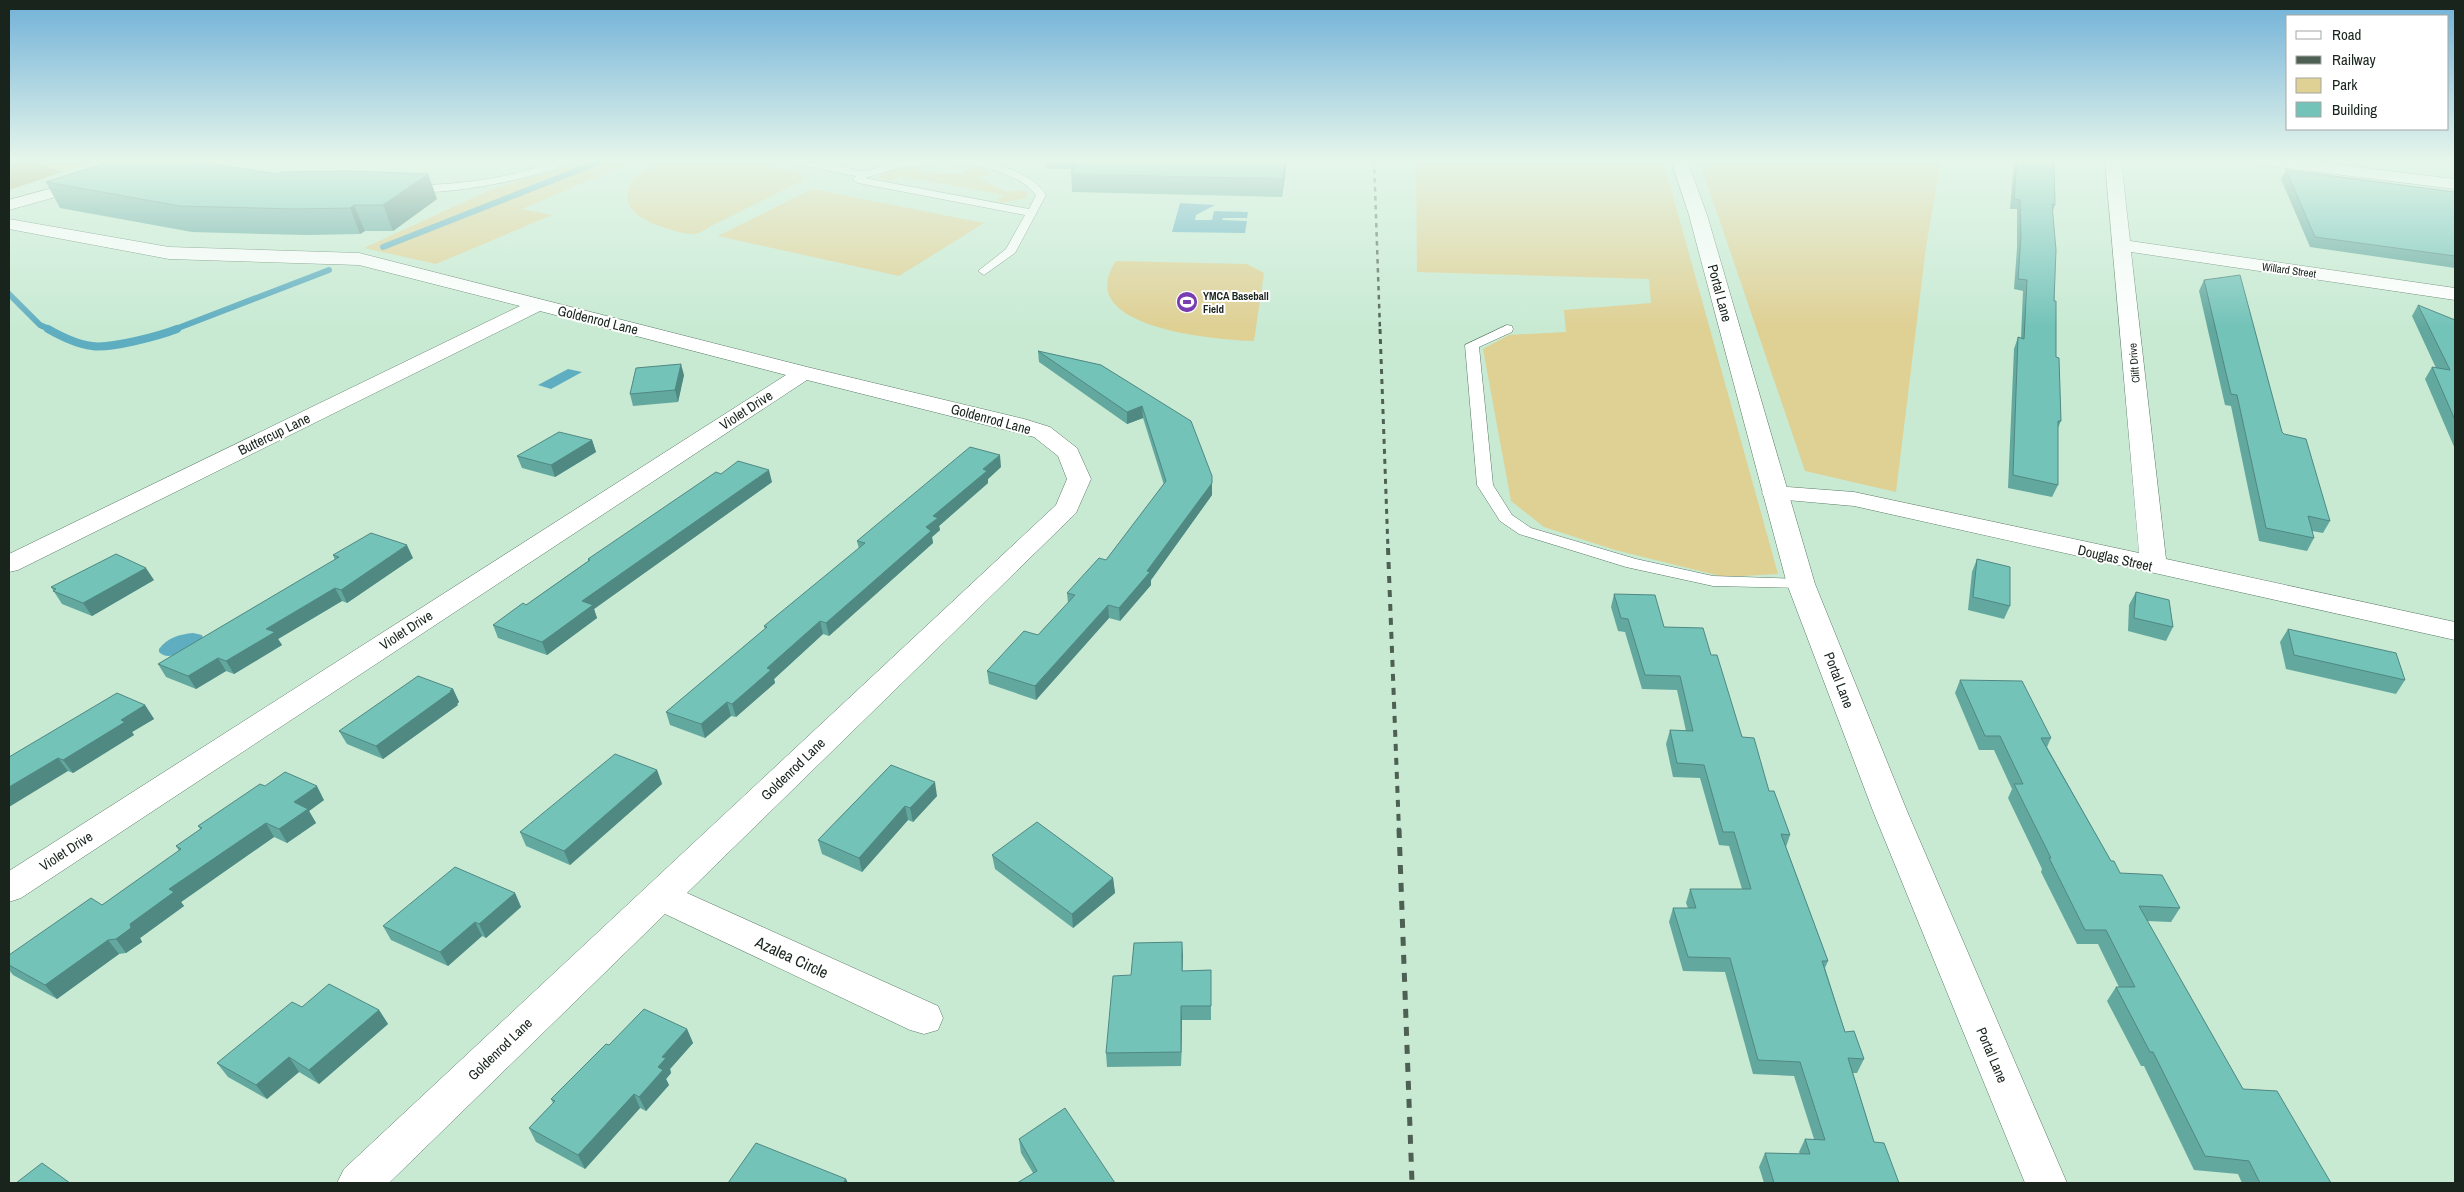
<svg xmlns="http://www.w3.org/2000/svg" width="2464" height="1192" font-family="'Archivo Narrow',sans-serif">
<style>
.green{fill:#dfd094}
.forest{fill:#b3a468}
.water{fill:#5fadc0}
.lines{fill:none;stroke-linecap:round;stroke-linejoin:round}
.stream-far1{stroke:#5fadc0;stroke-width:6}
.stream{stroke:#5fadc0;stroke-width:8}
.service-casing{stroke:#5a7965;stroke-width:1}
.minor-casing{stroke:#5a7965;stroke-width:1}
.tertiary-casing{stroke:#5a7965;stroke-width:1}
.service{fill:#fff;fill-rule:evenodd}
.minor{fill:#fff;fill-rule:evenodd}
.tertiary{fill:#fff;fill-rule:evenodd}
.rail-far3{stroke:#4e6054;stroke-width:2.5;stroke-dasharray:4.5 4.5;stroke-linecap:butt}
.rail-far2{stroke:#4e6054;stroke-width:3;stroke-dasharray:5 5;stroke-linecap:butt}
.rail-far1{stroke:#4e6054;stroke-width:4;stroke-dasharray:7 7;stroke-linecap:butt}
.rail{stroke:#4e6054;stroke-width:5;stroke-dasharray:9 9;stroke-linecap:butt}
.wall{fill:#63a89f}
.shaded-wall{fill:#508882}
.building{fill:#73c3b9;stroke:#508882}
.labels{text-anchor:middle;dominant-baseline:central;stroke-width:4;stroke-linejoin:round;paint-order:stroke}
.far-street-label{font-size:11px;fill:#18241c;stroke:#fff}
.far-poi-label{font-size:11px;font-weight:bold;fill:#18241c;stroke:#fff;text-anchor:start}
.street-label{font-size:14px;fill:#18241c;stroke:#fff}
.near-street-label{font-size:16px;fill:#18241c;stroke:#fff}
</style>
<rect width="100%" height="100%" fill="#c8ead3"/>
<!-- green -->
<g class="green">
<path d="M29,160H105L62,172Z"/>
<path d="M579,160H637L522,209L552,215L436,264L364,248L490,190L568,166Z"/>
<path d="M661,160H737L801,172L803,180C774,194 746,209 717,223C710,226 700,234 693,234C683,234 671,230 663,227C613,212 619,180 661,160Z"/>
<path d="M1416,160H1663L1778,574L1724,577L1615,550L1544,527L1511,501L1483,349L1509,335L1566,332L1564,310L1651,303L1649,279L1417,272Z"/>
<path d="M1699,160H1941L1926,247L1896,492L1805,471Z"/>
<path d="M919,166L923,168L920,172L961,174L970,167L994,172L979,178L1006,192L1021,190L1028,194L1025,198L1001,203L997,200L1004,195L901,176L891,181L878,178L884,172Z"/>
<path d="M812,189L984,223L899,276L718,236Z"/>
<path d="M1116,261L1247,264L1264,273L1254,341C1216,340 1070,328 1116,261Z"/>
</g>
<!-- forest -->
<path class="forest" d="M9,160H29L62,172L9,190Z"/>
<!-- water -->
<g class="water">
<path d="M1180,203L1215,205L1196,215L1195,220H1212L1214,211L1248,212L1247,218H1223L1222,220L1247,221L1245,233L1172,232Z"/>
<path d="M568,369L582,372L551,389L538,385Z"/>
<path d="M193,633L202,635L203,638C192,645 171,664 159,652V649C167,638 180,634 193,633Z"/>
</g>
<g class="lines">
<!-- stream-far1 -->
<g class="stream-far1">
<path d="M383,247L604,160"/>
<path d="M9,294L40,325L51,330"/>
<path d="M173,330L329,270"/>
</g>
<!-- stream -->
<path class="stream" d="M48,329C62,337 76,344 92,346C110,349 159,336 177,329"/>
<!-- service casing -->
<g class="service-casing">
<g id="service">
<path d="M558,160H571C555,176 421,202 406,188L411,185C462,185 510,178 558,160Z"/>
<path d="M784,160C804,159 824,164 844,167C850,168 857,171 863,171C876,170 890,163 904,160C943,154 1023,158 1046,195L1015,253L984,275L978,271L1006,249L1025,215L858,183L853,180L856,176L789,163ZM943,163C971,164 1017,170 1036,195L1029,209L865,178L902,167Z"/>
<path d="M1507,325L1512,326L1513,329L1512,332L1479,347L1493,485L1512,515L1531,528L1636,559L1713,576L1801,579L1807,580L1810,584L1807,588L1713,586L1626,567L1519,534L1500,521L1477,485L1465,345Z"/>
</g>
</g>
<!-- minor casing -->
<g class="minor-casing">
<g id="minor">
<path d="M2105,160H2121L2130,241L2455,288V300L2131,252L2166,559L2455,622V640L1854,506L1765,498L1762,493L1765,488L1774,486L1854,492L2139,553Z"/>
<path d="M2253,160H2298L2455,179V189L2261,165Z"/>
<path d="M89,178L95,180L97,183L95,186L9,210V200Z"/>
<path d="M9,219L169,247L359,253L807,367L1024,419L1050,427L1077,448L1091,479L1076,513L687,893L938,1006L943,1018L938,1030L924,1034L910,1030L665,914L389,1183H337L344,1169L1056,505L1067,479L1058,456L1034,437L807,380L21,898L9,902V871L786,375L540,311L18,570L9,572V554L520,306L359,265L169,259L9,229Z"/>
</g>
</g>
<!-- tertiary casing -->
<g class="tertiary-casing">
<path id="tertiary" d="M1671,160H1687L1707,215L1815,584L1907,811L2067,1183H2025L1873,811L1787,584L1689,215Z"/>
</g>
<!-- service -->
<use href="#service" class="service"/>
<!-- minor -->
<use href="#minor" class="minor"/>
<!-- tertiary -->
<use href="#tertiary" class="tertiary"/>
<!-- rail-far3 -->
<path class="rail-far3" d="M1374,160L1380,330"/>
<!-- rail-far2 -->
<path class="rail-far2" d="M1380,329L1388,549"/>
<!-- rail-far1 -->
<path class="rail-far1" d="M1388,548L1399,831"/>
<!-- rail -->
<path class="rail" d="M1399,829L1412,1183"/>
</g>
<!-- wall -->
<g class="wall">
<path d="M1046,160H1287L1282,197L1072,192L1071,169H1047Z"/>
<path d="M2014,160H2054L2055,205L2052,213L2056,357L2061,421L2058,428V485L2052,497L2008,488L2014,349L2018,337L2021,338L2023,291L2014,289L2017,248V209H2010Z"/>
<path d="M2286,170L2455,192V268L2310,247L2281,179Z"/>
<path d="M277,174H428L437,199L393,231H365L360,234L306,235L192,232L60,208L46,182Z"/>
<path d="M2204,280L2282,432L2330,521L2323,533L2312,531L2314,538L2307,551L2259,541L2231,406L2225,405L2199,291Z"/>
<path d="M2418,305L2455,320V449L2425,379L2432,367L2436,368L2412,316Z"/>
<path d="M1038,351L1101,365L1212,476V495L1151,580V585L1120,621L1109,618L1036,700L989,684L987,671L1038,635L1068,603L1067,593L1106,560L1164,485L1143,418L1127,424L1039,362Z"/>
<path d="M684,375L678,402L633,406L630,394Z"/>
<path d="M592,440L596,452L555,477L522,468L517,456Z"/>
<path d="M1001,467L988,479V483L939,526L940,530L932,537L933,543L829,636L823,634L774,679L775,683L736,717L731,716L705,738L670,725L666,712L765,629L764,626L859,549L857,541Z"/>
<path d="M721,474L772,482L594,609L597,618L547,655L498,638L493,625L526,605L588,561V559Z"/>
<path d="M333,555L413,558L347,603L342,601L278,639L282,645L234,674L226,671L196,689L166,677L158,664L335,560Z"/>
<path d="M1977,559L2010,606L2004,619L1968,610L1972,572Z"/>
<path d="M154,580L92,616L62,604L51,587Z"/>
<path d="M2136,592L2173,627L2166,641L2128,631L2129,605Z"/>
<path d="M1614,594L1664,627L1711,655L1742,737L1790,835L1786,847L1828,961L1825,968L1845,1032L1864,1059L1857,1073H1853L1874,1142L1899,1183H1764L1759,1167L1765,1153L1800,1154L1799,1152L1805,1139H1814L1794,1076L1753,1074L1725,972L1683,971L1669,922L1673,908H1688L1686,903L1690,889H1742L1729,846L1719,845L1700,778L1673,777L1666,744L1670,730L1686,731L1677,690L1642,689L1625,632L1618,631L1611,607Z"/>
<path d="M2288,629L2405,680L2396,694L2286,669L2280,642Z"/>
<path d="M1960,680L2051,738L2047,747L2111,861L2120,873L2180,908L2171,922L2147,921L2243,1089L2331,1183H2242L2238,1174L2194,1170L2144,1066H2141L2107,1001L2116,987H2119L2098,944H2077L2041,872L2042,869L2008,798L2012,789L1994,750H1979L1955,693Z"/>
<path d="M453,689L459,702L457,704L458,705L383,759L347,744L339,731Z"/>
<path d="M145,705L154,719L132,732L134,735L73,773L68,771L9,757Z"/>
<path d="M891,765L937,796L913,822L908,820L862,872L822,854L818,840Z"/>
<path d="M657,770L662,784L570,865L526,846L520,832Z"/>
<path d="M265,786L324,800L309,811L316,823L287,843L274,837L181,902L184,906L140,938L142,942L126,953L119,954L57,999L13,975L9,970V955L102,905L179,851L176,846L201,830L198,826Z"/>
<path d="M992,855L1113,878L1115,893L1073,928L995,869Z"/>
<path d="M515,893L521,907L486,938L482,936L448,966L391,940L383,926Z"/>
<path d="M1182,942V971L1211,970V1020H1182L1181,1066L1107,1067L1106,1053L1131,975Z"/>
<path d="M302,1007L379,1010L388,1024L319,1084L299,1072L267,1099L228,1077L217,1063Z"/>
<path d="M687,1029L693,1043L670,1069L671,1073L666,1079L669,1085L646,1111L640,1108L585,1169L536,1142L529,1128L553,1103L551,1099L609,1045Z"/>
<path d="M1019,1139L1115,1183L1033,1173L1021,1153Z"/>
</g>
<!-- shaded-wall -->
<g class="shaded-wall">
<path d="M1285,160H1287L1282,197L1283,179Z"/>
<path d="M428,174L437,199L393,231L383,205Z"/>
<path d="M354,205L365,231L360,234L350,208Z"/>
<path d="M681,364L684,375L678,402L675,390Z"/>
<path d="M1142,406L1143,418L1127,424V412Z"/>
<path d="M592,440L596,452L555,477L551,465Z"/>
<path d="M1000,455L1001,467L988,479V483L939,526L940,530L932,537L933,543L829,636L826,623L926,527L933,516L983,469Z"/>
<path d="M769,470L772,482L594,609L597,618L547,655L542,642L582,601Z"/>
<path d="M1212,483V495L1151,580V585L1120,621L1119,608Z"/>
<path d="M407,545L413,558L347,603L341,590Z"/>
<path d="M146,568L154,580L92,616L83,603Z"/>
<path d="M335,588L342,601L278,639L282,645L234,674L226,661L266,629Z"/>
<path d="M1108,605L1109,618L1036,700L1035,686Z"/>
<path d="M820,621L823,634L774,679L775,683L736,717L732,704L767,668Z"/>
<path d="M218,658L226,671L196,689L188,676Z"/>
<path d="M453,689L459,702L457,704L458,705L383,759L376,746Z"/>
<path d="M727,702L731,716L705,738L701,724Z"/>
<path d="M145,705L154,719L132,732L134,735L73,773L63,760L121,720Z"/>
<path d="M58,758L68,771L9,807V787Z"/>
<path d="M657,770L662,784L570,865L564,851Z"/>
<path d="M935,782L937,796L913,822L910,808Z"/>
<path d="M317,786L324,800L309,811L316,823L287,843L279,829L294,802Z"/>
<path d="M905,806L908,820L862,872L859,858Z"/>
<path d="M266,823L274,837L181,902L184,906L140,938L142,942L126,953L116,939L130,924L169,889Z"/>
<path d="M1113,878L1115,893L1073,928L1072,914Z"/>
<path d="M515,893L521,907L486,938L479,924Z"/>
<path d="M475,922L482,936L448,966L440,952Z"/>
<path d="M108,940L119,954L57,999L45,985Z"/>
<path d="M1182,942L1183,956L1182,985Z"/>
<path d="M1181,1006L1182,1020L1181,1066Z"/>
<path d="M379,1010L388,1024L319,1084L309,1070Z"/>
<path d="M687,1029L693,1043L670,1069L671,1073L666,1079L669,1085L646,1111L639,1097L658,1067L662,1057Z"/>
<path d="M289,1057L299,1072L267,1099L256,1085Z"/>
<path d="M634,1094L640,1108L585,1169L578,1155Z"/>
<path d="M846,1179L848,1183H843Z"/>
</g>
<!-- building -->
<g class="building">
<path d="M115,160H188L277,174L281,172L348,171L428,174L383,205H354L350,208L294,209L180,206L46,182Z"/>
<path d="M1078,160H1285L1283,179L1071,174Z"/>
<path d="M2017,160H2054L2055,205L2052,204L2056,250L2054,301H2056V357L2059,358L2061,421H2058V485L2013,475L2018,337L2024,339L2027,280L2018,279L2021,237L2020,200L2014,199Z"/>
<path d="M2286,170L2455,192V256L2315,237Z"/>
<path d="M2240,275L2282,432L2284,434L2306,439L2330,521L2308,516L2314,538L2266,528L2237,395L2231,394L2204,280Z"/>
<path d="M2418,305L2455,320V420L2432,367L2450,370Z"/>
<path d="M1038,351L1101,365L1191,421L1212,476V483L1147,571L1150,572L1119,608L1108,605L1035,686L987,671L1024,631L1038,635L1075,595L1067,593L1099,558L1106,560L1166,481L1142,406L1127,412Z"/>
<path d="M681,364L675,390L630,394L636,368Z"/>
<path d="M559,432L592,440L551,465L517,456Z"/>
<path d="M970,447L1000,455L983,469L987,471L933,516L938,518L926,527L931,531L826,623L820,621L767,668L771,670L732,704L727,702L701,724L666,712L767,627L764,626L865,543L857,541Z"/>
<path d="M738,461L769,470L582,601L593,605L542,642L493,625L523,603L526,605L590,560L588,559L716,472L721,474Z"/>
<path d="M371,533L407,545L341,590L335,588L266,629L275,632L226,661L218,658L188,676L158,664L339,557L333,555Z"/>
<path d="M116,554L146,568L83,603L53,591L56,589L51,587Z"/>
<path d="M1977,559L2010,567V606L1973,597Z"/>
<path d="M2136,592L2169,600L2173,627L2134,618Z"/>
<path d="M1614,594L1655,595L1664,627L1703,628L1711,655H1717L1742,737L1754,738L1769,791H1774L1790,835L1781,834L1828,961H1822L1845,1032L1854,1031L1864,1059L1848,1058L1874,1142L1884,1143L1899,1183H1774L1765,1153L1810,1154L1805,1139L1825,1140L1800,1062L1758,1060L1730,958L1688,957L1673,908H1696L1690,889H1751L1734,832H1723L1704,765L1677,763L1670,730L1693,731L1680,676L1645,675L1628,619L1621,618Z"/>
<path d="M2288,629L2396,653L2405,680L2294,655Z"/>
<path d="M418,676L453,689L450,691H452L376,746L339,731Z"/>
<path d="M1960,680L2022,681L2051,738H2041L2111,861H2114L2120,873L2162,875L2180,908L2139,906L2243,1089L2277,1091L2331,1183H2260L2249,1161L2205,1156L2153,1052H2150L2116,987H2135L2106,930H2085L2049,858H2051L2014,784H2023L2000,736H1985Z"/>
<path d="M117,693L145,705L121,720L125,722L63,760L58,758L9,787V757Z"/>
<path d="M615,754L657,770L564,851L520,832Z"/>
<path d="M891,765L935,782L910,808L905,806L859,858L818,840Z"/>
<path d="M285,772L317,786L294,802L308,809L279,829L266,823L169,889L174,892L130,924L131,928L116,939L108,940L45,985L9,965V955L91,898L102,905L181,849L176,846L202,828L198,826L260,784L265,786Z"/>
<path d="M1037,822L1113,878L1072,914L992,855Z"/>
<path d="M455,867L515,893L479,924L475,922L440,952L383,926Z"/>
<path d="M1182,942V971L1211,970V1006H1181V1052L1106,1053L1113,976L1131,975L1134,943Z"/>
<path d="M329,984L379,1010L309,1070L289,1057L256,1085L217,1063L292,1002L302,1007Z"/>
<path d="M644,1009L687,1029L662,1057L666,1058L658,1067L663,1070L639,1097L634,1094L578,1155L529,1128L555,1101L551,1099L606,1044L609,1045Z"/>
<path d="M1065,1108L1115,1183H1017L1037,1171L1019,1139Z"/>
<path d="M756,1143L846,1179L843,1183H728Z"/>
<path d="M42,1163L70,1183H16Z"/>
</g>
<!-- sky -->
<linearGradient id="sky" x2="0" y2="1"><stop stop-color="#71b1d8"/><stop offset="0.49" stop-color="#e6f6eb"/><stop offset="1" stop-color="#e6f6eb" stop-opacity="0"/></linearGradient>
<rect width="2464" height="327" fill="url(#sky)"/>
<!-- icons -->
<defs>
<g id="stadium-disc" transform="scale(1.125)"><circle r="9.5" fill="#793db2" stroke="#fff"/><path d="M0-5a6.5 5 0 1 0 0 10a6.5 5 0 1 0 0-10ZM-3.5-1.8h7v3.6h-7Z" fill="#fff"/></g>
</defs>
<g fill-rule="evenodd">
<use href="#stadium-disc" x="1187" y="302"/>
</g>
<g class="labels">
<!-- far-street labels -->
<g class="far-street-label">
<text transform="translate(2289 270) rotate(8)">Willard Street</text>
<text transform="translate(2134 363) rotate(-95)">Clift Drive</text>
</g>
<!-- far-poi labels -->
<g class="far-poi-label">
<text x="1203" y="296">YMCA Baseball<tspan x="1203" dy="13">Field</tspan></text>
</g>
<!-- street labels -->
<g class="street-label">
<text transform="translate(1720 293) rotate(75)">Portal Lane</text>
<text transform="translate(598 320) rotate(14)">Goldenrod Lane</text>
<text transform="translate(746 410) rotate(-33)">Violet Drive</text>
<text transform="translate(991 419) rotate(15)">Goldenrod Lane</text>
<text transform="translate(274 434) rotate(-26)">Buttercup Lane</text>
<text transform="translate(2115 558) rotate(13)">Douglas Street</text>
<text transform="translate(406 630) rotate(-33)">Violet Drive</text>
<text transform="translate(1839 680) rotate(69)">Portal Lane</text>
<text transform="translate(793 769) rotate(-44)">Goldenrod Lane</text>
<text transform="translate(66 851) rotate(-33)">Violet Drive</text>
<text transform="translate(500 1049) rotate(-44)">Goldenrod Lane</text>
<text transform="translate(1992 1055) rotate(67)">Portal Lane</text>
</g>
<!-- near-street labels -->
<g class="near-street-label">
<text transform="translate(792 957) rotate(25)">Azalea Circle</text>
</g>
</g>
<!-- border -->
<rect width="2464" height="1192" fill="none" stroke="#18241c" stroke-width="20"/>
<!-- legend -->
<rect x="2286" y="15" width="162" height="115" fill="#ffffff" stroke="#a3a7a4"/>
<rect x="2296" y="31" width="25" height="8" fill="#ffffff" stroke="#a3a7a4"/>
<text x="2332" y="40" font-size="15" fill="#18241c">Road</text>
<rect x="2296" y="56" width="25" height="8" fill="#4e6054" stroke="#a3a7a4"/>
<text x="2332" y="65" font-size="15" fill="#18241c">Railway</text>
<rect x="2296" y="78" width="25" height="15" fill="#dfd094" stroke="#a3a7a4"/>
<text x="2332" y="90" font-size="15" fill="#18241c">Park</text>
<rect x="2296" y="102" width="25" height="15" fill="#73c3b9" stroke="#a3a7a4"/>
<text x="2332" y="115" font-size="15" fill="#18241c">Building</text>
</svg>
